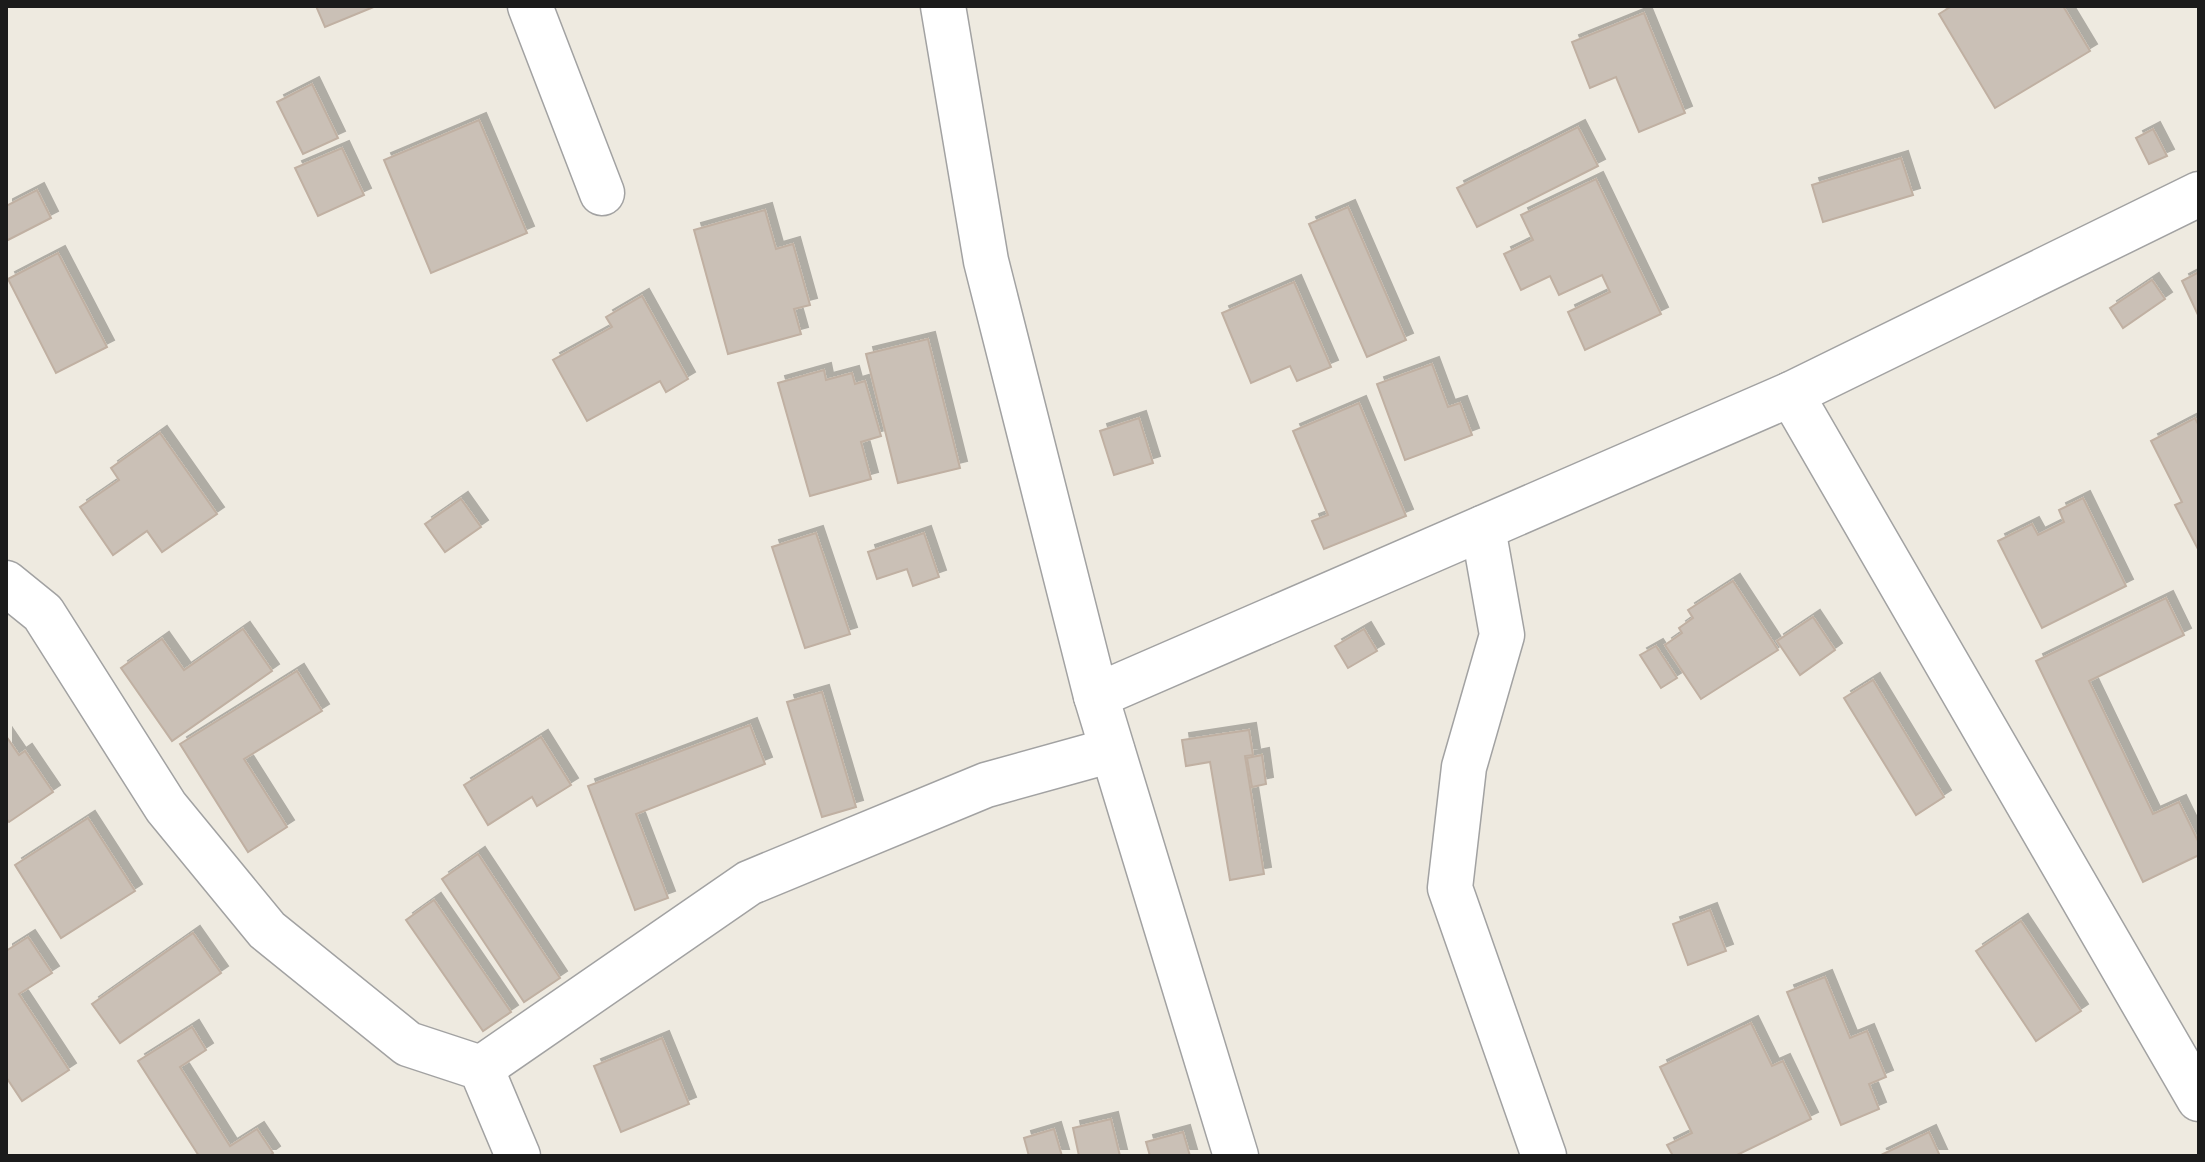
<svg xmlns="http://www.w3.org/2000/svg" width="2205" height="1162" font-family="'Golos Text',sans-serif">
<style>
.building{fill:#cac0b6;stroke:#c0b0a2;stroke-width:2;filter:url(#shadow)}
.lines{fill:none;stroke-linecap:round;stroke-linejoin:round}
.minor-casing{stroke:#a2a2a2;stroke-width:47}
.minor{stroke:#fff;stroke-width:44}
</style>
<defs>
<filter id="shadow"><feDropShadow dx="7" dy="-7" stdDeviation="0" flood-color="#0004"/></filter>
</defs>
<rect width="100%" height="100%" fill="#eeeae0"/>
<!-- building -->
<g class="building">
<path d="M316,6H376L325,27Z"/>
<path d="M1952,6H2063L2090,51L1995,108L1939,14Z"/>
<path d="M1644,13L1685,113L1639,132L1616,77L1590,88L1572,42Z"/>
<path d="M312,84L338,138L303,154L277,102Z"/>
<path d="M479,120L527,233L431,273L384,160Z"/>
<path d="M1578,127L1598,166L1477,227L1457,188Z"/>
<path d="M2153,129L2167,156L2149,164L2136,138Z"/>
<path d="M342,148L364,195L318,216L295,168Z"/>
<path d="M1901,158L1913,195L1823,222L1812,185Z"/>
<path d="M1596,179L1661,314L1585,350L1568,312L1610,292L1602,275L1559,295L1550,276L1521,290L1504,254L1533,240L1521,215Z"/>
<path d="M37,190L51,218L6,241V206Z"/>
<path d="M1348,207L1406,340L1367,357L1309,224Z"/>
<path d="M765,210L776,249L793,244L810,305L794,309L801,334L728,354L694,230Z"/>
<path d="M58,253L107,347L56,373L8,279Z"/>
<path d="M2199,272V317L2182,281Z"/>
<path d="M2152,280L2165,299L2123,328L2110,308Z"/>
<path d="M1294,282L1331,367L1297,381L1290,366L1251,383L1222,313Z"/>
<path d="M642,296L688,379L666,392L660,381L587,421L553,360L612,327L606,317Z"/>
<path d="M928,339L960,468L898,483L866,354Z"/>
<path d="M1432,364L1448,407L1460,403L1472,435L1405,460L1377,384Z"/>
<path d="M824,370L826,380L852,373L855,384L865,381L881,436L861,442L871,479L810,496L778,383Z"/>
<path d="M1359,403L1406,516L1324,549L1312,521L1328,515L1293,431Z"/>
<path d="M1139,418L1153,463L1114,475L1100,431Z"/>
<path d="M2195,418L2199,426V551L2175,505L2182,502L2151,441Z"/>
<path d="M160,433L217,514L162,552L147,531L113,555L80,507L119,480L111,468Z"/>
<path d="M2083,498L2126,586L2042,628L1998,541L2032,524L2038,535L2064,522L2059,510Z"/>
<path d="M461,499L481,527L445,552L425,524Z"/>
<path d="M816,533L850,634L805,648L772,547Z"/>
<path d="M924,533L939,577L913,586L907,569L877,579L868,552Z"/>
<path d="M1733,581L1778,650L1701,699L1665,645L1682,633L1679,628L1693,618L1688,610Z"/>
<path d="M2166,598L2184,635L2089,681L2153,814L2179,802L2199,843V855L2143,882L2036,661Z"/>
<path d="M1813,617L1835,650L1800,675L1777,641Z"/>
<path d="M243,629L272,671L172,741L121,668L162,639L184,670Z"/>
<path d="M1364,629L1377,651L1348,668L1335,646Z"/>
<path d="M1656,646L1677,678L1661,688L1640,655Z"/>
<path d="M297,671L322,711L244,759L287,827L248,852L180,744Z"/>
<path d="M1873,680L1944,797L1916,815L1844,698Z"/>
<path d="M822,692L856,807L822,817L787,702Z"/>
<path d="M750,725L765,764L636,814L668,898L635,910L588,786Z"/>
<path d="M1249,730L1253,755L1245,756L1264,874L1230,880L1210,762L1186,766L1182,740Z"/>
<path d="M6,736L19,755L25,751L53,792L9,822L6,818Z"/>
<path d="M541,737L571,785L537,806L532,797L488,825L464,785Z"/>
<path d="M1262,755L1266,784L1252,787L1247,758Z"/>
<path d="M88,818L135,891L61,938L15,865Z"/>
<path d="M478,854L560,978L524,1002L442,879Z"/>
<path d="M434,900L511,1012L483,1031L406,920Z"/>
<path d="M1710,910L1726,951L1688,965L1673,924Z"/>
<path d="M2021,921L2081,1011L2036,1041L1976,951Z"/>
<path d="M193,933L221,973L120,1043L92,1004Z"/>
<path d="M28,937L52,973L19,994L69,1070L22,1101L6,1077V951Z"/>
<path d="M1825,977L1850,1038L1867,1031L1886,1077L1869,1084L1879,1109L1841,1125L1787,992Z"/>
<path d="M1751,1023L1772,1066L1783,1061L1811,1119L1735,1156H1673L1667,1145L1692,1133L1660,1067Z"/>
<path d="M192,1027L206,1050L180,1067L230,1146L257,1129L273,1153L269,1156H199L138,1061Z"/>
<path d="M662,1038L689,1104L621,1132L594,1066Z"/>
<path d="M1111,1119L1120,1156H1079L1073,1128Z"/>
<path d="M1054,1129L1062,1156H1029L1024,1138Z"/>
<path d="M1183,1132L1190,1156H1150L1146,1142Z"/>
<path d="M1929,1132L1940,1156H1879Z"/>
</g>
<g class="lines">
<!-- minor casing -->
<g class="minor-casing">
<g id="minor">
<path d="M530,6L602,193"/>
<path d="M943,6L986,261L1096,696L1236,1156"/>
<path d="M1791,394L2199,1099"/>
<path d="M1483,528L1502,635L1464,767L1450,888L1544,1156"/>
<path d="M6,583L43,613L166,807L267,930L408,1044L481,1068L518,1156"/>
<path d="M1096,696L1791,394L2199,194"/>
<path d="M481,1068L749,883L986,785L1112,750"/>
</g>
</g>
<!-- minor -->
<use href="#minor" class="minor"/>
</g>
<!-- border -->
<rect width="2205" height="1162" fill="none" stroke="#1b1b1b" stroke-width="16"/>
</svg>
